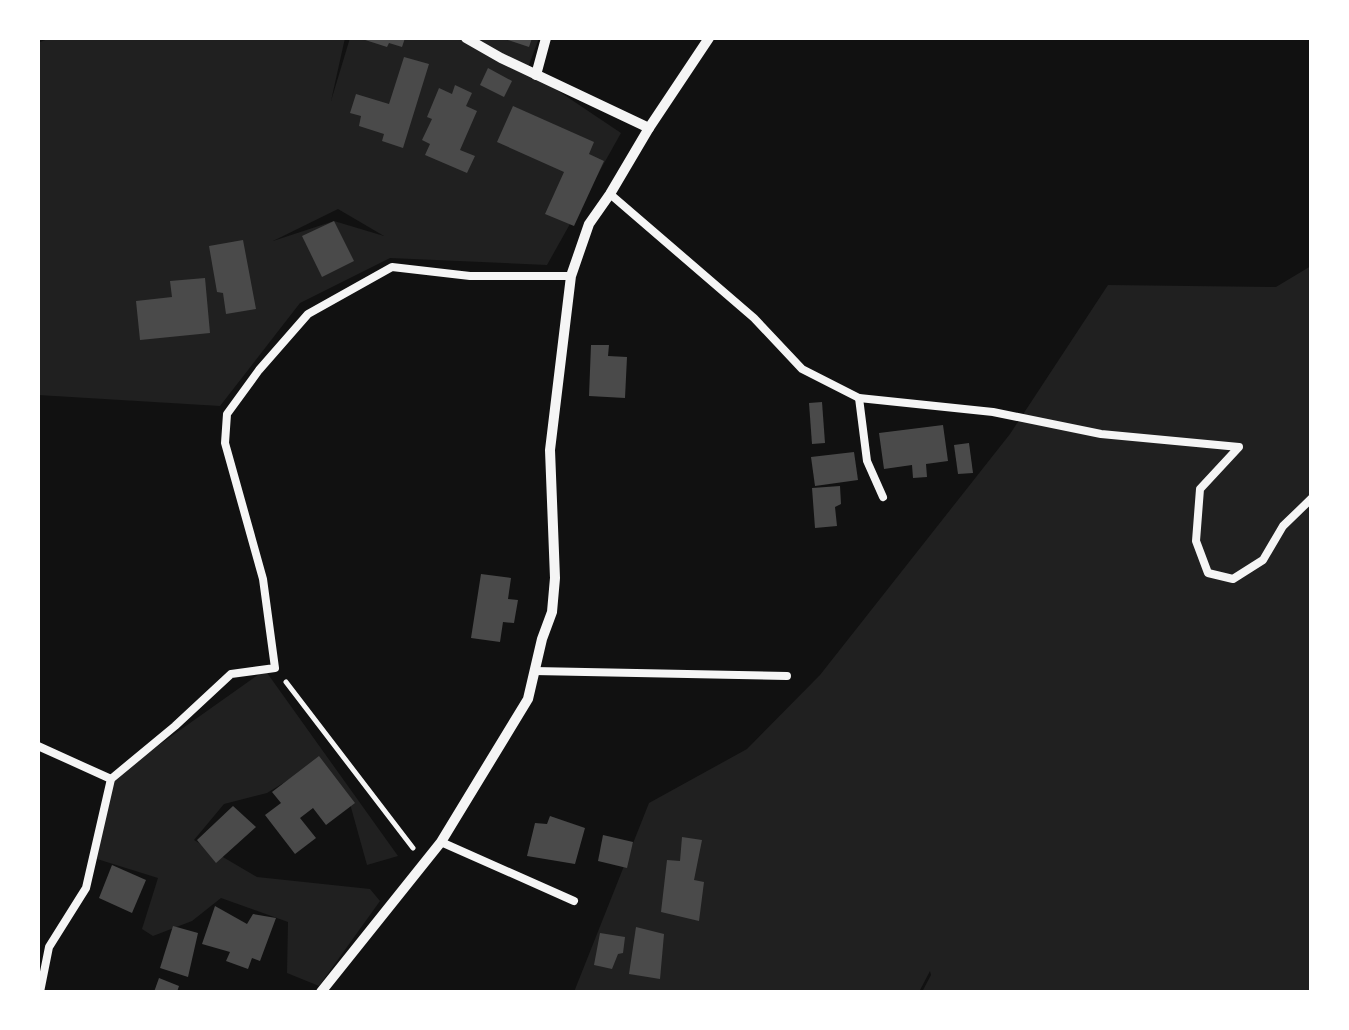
<svg xmlns="http://www.w3.org/2000/svg" width="1349" height="1030" font-family="'Fira Sans Condensed',sans-serif">
<style>
.green{fill:#202020;fill-rule:evenodd}
.building{fill:#4a4a4a}
.lines{fill:none;stroke-linecap:round;stroke-linejoin:round}
.path{stroke:#f5f5f5;stroke-width:5}
.service{stroke:#f5f5f5;stroke-width:8}
.minor{stroke:#f5f5f5;stroke-width:10}
</style>
<rect width="100%" height="100%" fill="#111"/>
<!-- green -->
<g class="green">
<path d="M50,38H345L331,101L350,38H539L527,70L621,133L547,265L390,258L300,303L220,406L38,395V43ZM338,209L384,236L334,221L273,241Z"/>
<path d="M1311,266V992H922L931,975L930,971L919,992H574L649,803L747,749L820,675L1010,434L1108,285L1276,287Z"/>
<path d="M265,670L398,856L367,865L347,793L318,762L267,793L224,804L194,840L257,877L370,889L380,901L319,986L287,973L288,922L221,898L192,921L153,936L142,929L158,878L97,859L111,779Z"/>
</g>
<!-- building -->
<g class="building">
<path d="M359,38H405L402,47L389,43L387,47Z"/>
<path d="M502,38H532L529,47Z"/>
<path d="M404,57L429,64L403,148L382,141L384,134L359,126L361,116L350,113L356,94L389,104Z"/>
<path d="M488,68L512,81L504,97L480,85Z"/>
<path d="M455,85L472,93L466,106L477,111L460,150L475,156L467,173L425,155L430,144L422,140L432,119L427,117L439,88L452,94Z"/>
<path d="M513,106L594,142L589,154L604,161L574,226L545,214L564,172L497,142Z"/>
<path d="M334,221L354,261L322,277L302,236Z"/>
<path d="M243,240L256,309L226,314L223,293L217,292L209,246Z"/>
<path d="M205,278L210,333L140,340L136,301L172,297L170,281Z"/>
<path d="M591,345H609L608,356L627,357L625,398L589,396Z"/>
<path d="M822,402L825,443L812,444L809,403Z"/>
<path d="M943,425L948,461L926,464L927,477L913,478L912,465L884,469L879,433Z"/>
<path d="M969,443L973,473L958,474L954,445Z"/>
<path d="M854,452L858,480L815,486L811,457Z"/>
<path d="M840,486L841,504L835,507L837,526L815,528L812,488Z"/>
<path d="M481,574L511,578L508,599L518,600L514,623L503,622L500,642L471,638Z"/>
<path d="M319,756L355,803L326,825L313,808L300,818L316,838L295,854L265,815L281,803L272,792Z"/>
<path d="M233,806L256,827L216,863L197,840Z"/>
<path d="M550,816L585,828L575,864L527,856L535,823L547,824Z"/>
<path d="M603,835L633,842L627,868L598,861Z"/>
<path d="M682,837L702,840L694,880L704,882L699,921L661,912L667,860L680,861Z"/>
<path d="M112,865L146,880L132,913L99,898Z"/>
<path d="M215,906L247,924L253,914L276,918L260,961L252,958L248,969L226,961L230,952L202,944Z"/>
<path d="M173,926L198,933L188,977L160,968Z"/>
<path d="M636,927L664,934L660,979L629,974Z"/>
<path d="M600,933L625,937L623,953L618,954L612,969L594,965Z"/>
<path d="M159,978L179,986L177,992H154Z"/>
</g>
<g class="lines">
<!-- path -->
<path class="path" d="M286,682L413,848"/>
<!-- service -->
<g class="service">
<path d="M610,194L754,318L802,369L859,398L993,412L1101,434L1239,447L1200,489L1196,541L1208,573L1233,579L1263,560L1283,526L1312,498"/>
<path d="M859,398L867,461L883,497"/>
<path d="M534,671L787,676"/>
<path d="M38,746L111,779"/>
<path d="M441,842L574,901"/>
<path d="M40,992L49,947L86,888L111,779L175,726L231,674L275,668L263,579L225,443L227,414L259,370L308,314L392,267L470,276H571"/>
</g>
<!-- minor -->
<g class="minor">
<path d="M466,38L501,58L649,128"/>
<path d="M536,75L546,38"/>
<path d="M321,992L441,842L528,699L542,639L552,612L555,578L550,450L571,276L589,224L610,194L649,128L709,38"/>
</g>
</g>
<!-- border -->
<rect width="1349" height="1030" fill="none" stroke="#ffffff" stroke-width="80"/>
</svg>
